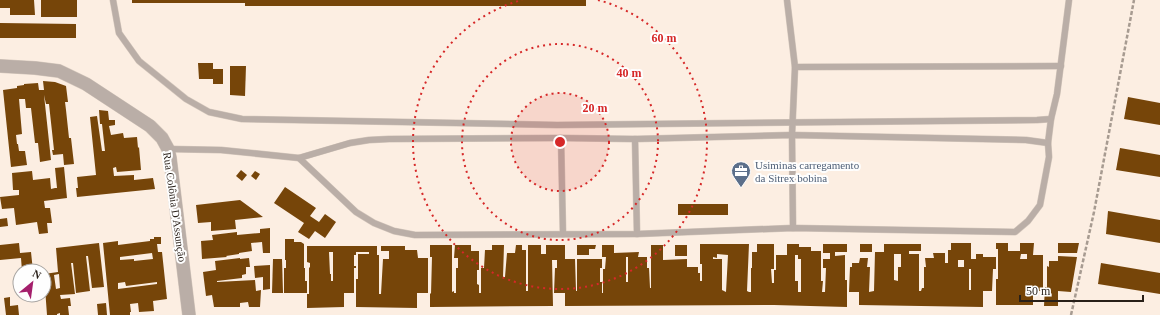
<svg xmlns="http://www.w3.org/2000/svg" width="1160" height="315" font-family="Georgia,serif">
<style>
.building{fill:#764509;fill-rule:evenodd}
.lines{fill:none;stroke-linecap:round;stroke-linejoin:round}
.service-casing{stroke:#d6c9be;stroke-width:7}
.minor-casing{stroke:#d6c9be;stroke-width:14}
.path{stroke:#a79b91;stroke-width:2.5;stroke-dasharray:4 2;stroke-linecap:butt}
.service{stroke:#baaea7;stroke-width:6}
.minor{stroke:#baaea7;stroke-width:13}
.ring{fill:none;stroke:#d62828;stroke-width:2;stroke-dasharray:2 4}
.labels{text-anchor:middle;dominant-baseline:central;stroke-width:4;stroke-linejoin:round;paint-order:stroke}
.service-label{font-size:11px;fill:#4e5e75;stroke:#fefefe;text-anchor:start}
.street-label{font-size:11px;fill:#281f18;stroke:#fefefe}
.centre{fill:#d62828;stroke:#fefefe;stroke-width:2}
.ring-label{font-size:12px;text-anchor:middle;font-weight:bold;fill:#d62828;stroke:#fefefe;stroke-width:4;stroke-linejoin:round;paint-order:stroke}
</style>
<rect width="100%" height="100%" fill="#fceee2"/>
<!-- building -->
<g class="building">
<path d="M0,0H34L35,15H10V8H0Z"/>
<rect x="41" y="0" width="36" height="17"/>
<path d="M132,0H586V6H245V3H132Z"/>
<path d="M0,23L76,24V38H0Z"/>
<path d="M198,63H213V69H223V84H213V79H199Z"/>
<path d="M230,66H246L245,96L230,95Z"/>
<path d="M43,81L55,82L66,86L68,102H65L66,110L69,138H71L74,164L64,165L63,154L53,155L52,150H54L49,104H46L44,95L51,160L40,162L38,143H35L31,108H26L25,99H19L22,134L16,135L17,144H18L19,151H25L27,165L11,167L3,90L17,88V86L24,85V84L38,83L39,90H44Z"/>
<path d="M1128,97L1160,103V125L1124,119Z"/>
<path d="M99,110L108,111L109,120H115V125L109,126L111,135L123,133L124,138L137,137L138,148L139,147L141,170L117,172L116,167L113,168L114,176L134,175V180L153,178L155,189L77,197L76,188H78L77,177L96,175L90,117L97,116L102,151H105L102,124H100Z"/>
<path d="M1120,148L1160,155V177L1116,170Z"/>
<path d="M64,167L67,198L44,201L45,208H50L52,223H47L48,233L39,234L37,222L16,225L14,208L2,209L0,197L19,195V190H13L12,173L32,171L33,180L50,178L51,189L55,188H57L55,168Z"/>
<path d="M241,170L247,175L242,181L236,176Z"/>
<path d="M255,171L260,174L256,180L251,176Z"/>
<path d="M285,187L316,208L310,216L319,222L325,214L336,222L325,238L315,231L309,239L298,232L304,223L274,203Z"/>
<path d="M240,200L263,217L235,220L236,229L211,231V222L198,223L196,205Z"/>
<rect x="678" y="204" width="50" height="11"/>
<path d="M1108,211L1160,220V243L1106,234Z"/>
<path d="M7,218L8,226L0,227V219Z"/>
<path d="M270,228V253H263L262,242L251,243L252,251L239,253V254L226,256L227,257L202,259L201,241L213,240L212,235L237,232V235L260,233V229Z"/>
<path d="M154,237H161V244H157L158,252H162L167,299L153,301L154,311L139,312L138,303L130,304L131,312H130V315H110L103,243L118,241V245L150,241V239H154ZM152,253L153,259L134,261V259L120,260V257ZM125,282L126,286L157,282V284L118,289V283Z"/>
<path d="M285,239H294V242H301L304,244V268H305V281H307V293H284V268H286V260H285Z"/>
<path d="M19,243L20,253L31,252L33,271H22L21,258L0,260V245Z"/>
<path d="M99,243L104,287L92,288L88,256H86L90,291L76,293L73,263H71L75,294L60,295L61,299L70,298L71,306H68L69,315H60V313L57,314V315H47L44,274L58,272L56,248ZM59,274L60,288L56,289L54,275Z"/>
<path d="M951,243H971V259H976V254H983V257H996V269H993L992,291H983V307L859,305V292H849L850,267H852V263H859L860,258H868L867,267H870L869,292L874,291L875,252H884V244H921V251H909V254H919V291H921L922,288H924V267H926L925,258H934L933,253H945V263H948V250H951ZM894,254H901V267H898V281L894,280ZM958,260H964V267H958ZM969,269H971V290H969Z"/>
<path d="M996,243H1008V251H1020V243H1034L1033,255H1043V291H1033V305H996V279H998V249H996ZM1021,254H1027V259H1020Z"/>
<path d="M1058,243H1079L1077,253H1058Z"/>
<path d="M700,244H749L747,291L749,292H751V268H752V252H757V244H774V269H771L772,283H774V270H776V255H787V244H799V247H811V251H821V281H823L822,292H825L826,268H823V259H830V253H823V244H847V252H835V256L845,255V280H847V307L774,305L565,306V293H554L555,268H557V260H552L553,306L430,307V293L431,294L432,257H430V245H452V292L454,291V293H456V268H458V258H454L455,245H471V251H479V270H477V284L479,285V293H481V268H484L485,250H492V245H504L503,277H505L507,253H515L516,245H522V250H526V291H528V245H541V254H546V245H565V259H575L576,291H577V259H602V268H600V282H602V293H603V269H605L606,257H602V245H614V253L639,252L638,257H647V268H649L650,288H651V245H663V260L687,259V267H698V273H700V281H702V264H700ZM717,254L728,255L726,292L722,290V259H713V257L717,258ZM795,255H798V259H801V292H798V281H795ZM626,257H628V282H626Z"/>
<rect x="860" y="244" width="12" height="8"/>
<path d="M577,245H596L595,249H589V255H577Z"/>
<rect x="675" y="245" width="12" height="11"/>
<path d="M307,246H377V255H379V294H381L383,259H389V251H381V246H405V250H417L418,258H428V293H417V308L356,307V279H358V254H369V252H356V255H354V266H356V268H354V293H344V307L307,308V294H309V267L310,268V263L307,262ZM329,252H333V281H331V274H330Z"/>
<path d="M1058,256L1077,257L1071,292L1058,291V306H1044L1045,287L1047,288V266L1049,267V261H1058Z"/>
<path d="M240,258V259L249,258L250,267H246V274L242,275V278L217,281V282L255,280L256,291L261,290L260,307H249L248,302L240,303V307H214L212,295L206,296L203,272L216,270L215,261Z"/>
<path d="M273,259H282L283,293H272Z"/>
<path d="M1101,263L1160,273V294L1098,284Z"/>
<path d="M270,265V289L263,290V277L255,278L254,266Z"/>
<path d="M10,297V306L18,305L19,315H6L4,298Z"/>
<path d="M106,303L107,315H98L97,304Z"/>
</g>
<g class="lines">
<!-- service casing -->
<g class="service-casing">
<g id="service">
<path d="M113,0L119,33L139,61L186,99L209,112L242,119L557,125L1037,120L1051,119L1057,94L1069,0"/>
<path d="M787,0L795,67L792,135L793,228"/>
<path d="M795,67L1061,66"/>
<path d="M561,138L563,234"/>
<path d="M635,139L637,234"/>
<path d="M168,149L221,150L299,158L356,212L374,223L394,231L415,235L637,234L793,228L1015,232L1028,221L1040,205L1049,157L1048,143L1051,119"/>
<path d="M299,158L350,143L369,140L389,139L561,138L635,139L792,135L1026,140L1048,143"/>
</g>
</g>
<!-- minor casing -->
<g class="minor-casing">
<path id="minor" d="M0,66L35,68L59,71L86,84L150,126L162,138L168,149L170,158L189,315"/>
</g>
<!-- path -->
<path class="path" d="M1071,315L1094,212L1134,0"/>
<!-- service -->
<use href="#service" class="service"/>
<!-- minor -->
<use href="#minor" class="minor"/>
</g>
<!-- distance rings -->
<circle cx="560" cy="142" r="49" fill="#d62828" fill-opacity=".12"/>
<g class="ring">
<circle cx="560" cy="142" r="49"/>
<circle cx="560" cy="142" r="98"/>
<path d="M598 0A147 147 0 1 1 522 0"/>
</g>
<!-- icons -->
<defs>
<g id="office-pin" transform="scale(1)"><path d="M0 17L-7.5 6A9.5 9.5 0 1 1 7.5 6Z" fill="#5c6f8a" stroke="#fefefe"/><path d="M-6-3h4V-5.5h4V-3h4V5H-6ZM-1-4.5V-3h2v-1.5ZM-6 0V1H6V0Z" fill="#fff"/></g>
</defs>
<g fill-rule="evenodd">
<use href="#office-pin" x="741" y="171"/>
</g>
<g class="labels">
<!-- service labels -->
<g class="service-label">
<text x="755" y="165">Usiminas carregamento<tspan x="755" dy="13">da Sitrex bobina</tspan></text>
</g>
<!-- street labels -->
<g class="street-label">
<text transform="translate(175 207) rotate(82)">Rua Colônia D'Assunção</text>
</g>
</g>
<circle cx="560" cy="142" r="6" class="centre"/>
<g class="ring-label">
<text x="664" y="42">60 m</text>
<text x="629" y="77">40 m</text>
<text x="595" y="112">20 m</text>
</g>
<!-- north arrow -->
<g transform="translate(32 283) rotate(29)"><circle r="19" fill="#fefefe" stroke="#a8a5a2"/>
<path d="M0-3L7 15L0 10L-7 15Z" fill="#a41f6c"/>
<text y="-6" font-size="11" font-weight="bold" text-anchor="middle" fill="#281f18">N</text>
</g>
<!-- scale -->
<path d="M1020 295v6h123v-6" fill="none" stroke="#281f18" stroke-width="2"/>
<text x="1026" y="295" font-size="12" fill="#281f18" stroke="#fefefe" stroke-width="3" paint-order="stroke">50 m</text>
</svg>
